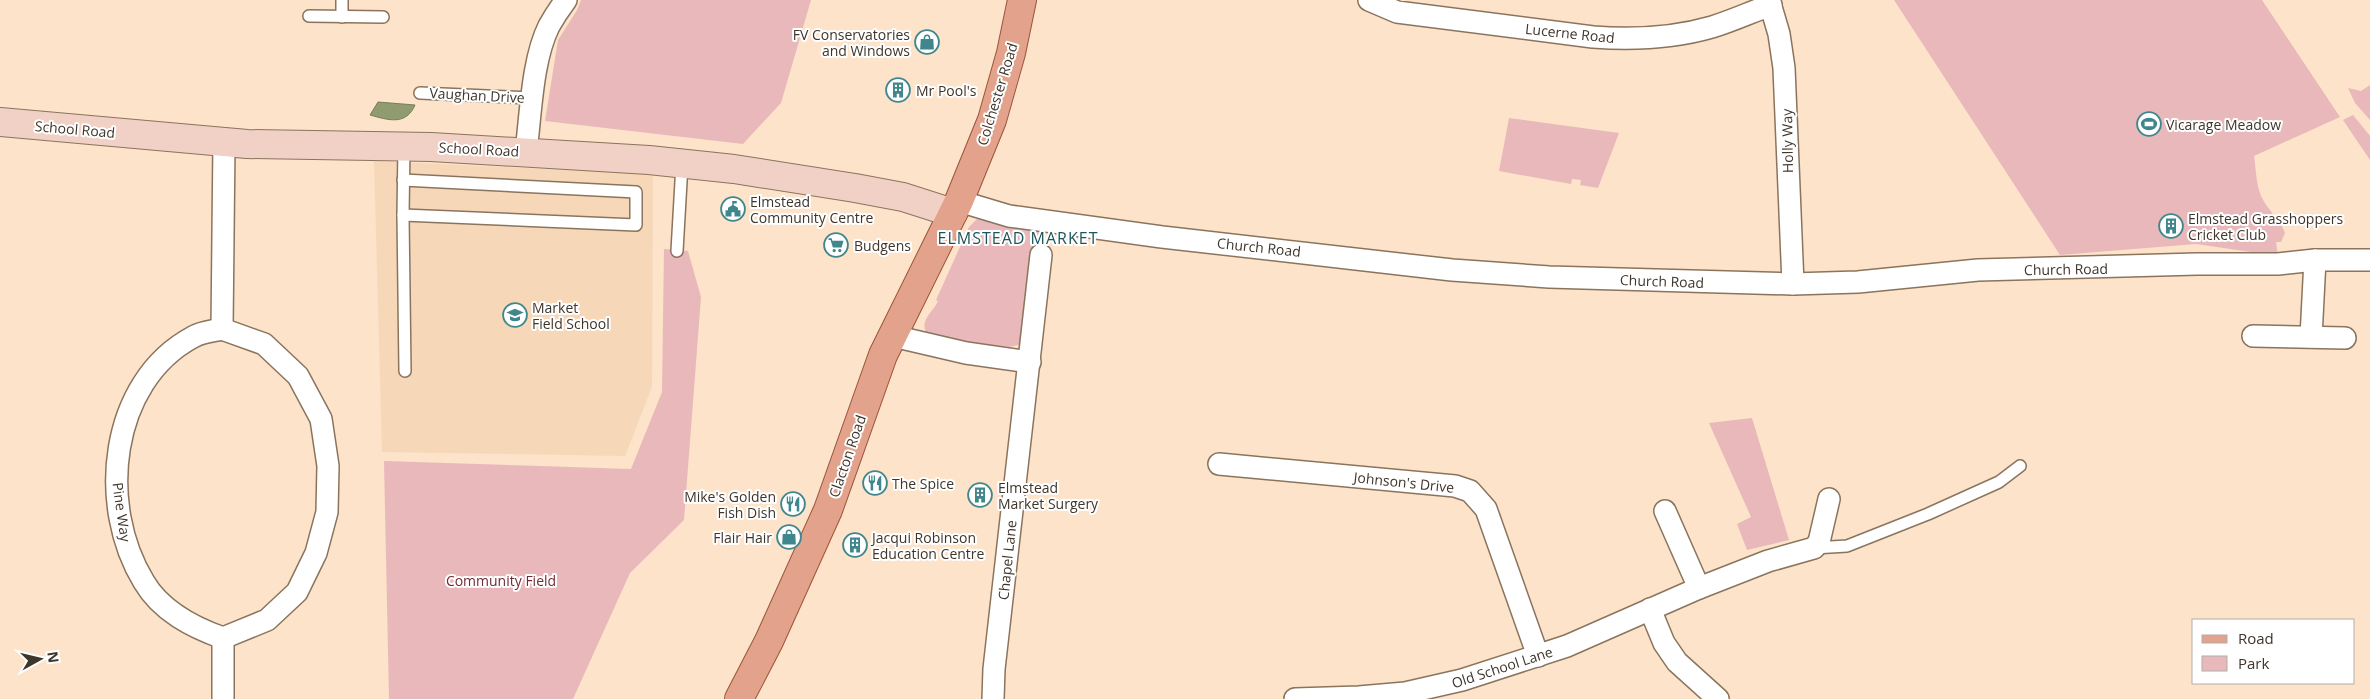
<svg xmlns="http://www.w3.org/2000/svg" width="2370" height="699" font-family="'Open Sans',sans-serif">
<style>
.built{fill:#f6d8b9}
.green{fill:#e9b8bb}
.water{fill:#909c70;stroke:#777d5b}
.lines{fill:none;stroke-linecap:round;stroke-linejoin:round}
.lane-casing{stroke:#8a745d;stroke-width:14}
.street-casing{stroke:#8a745d;stroke-width:24}
.secondary-casing{stroke:#8a745d;stroke-width:30}
.primary-casing{stroke:#9c5437;stroke-width:30}
.lane{stroke:#fff;stroke-width:11}
.street{stroke:#fff;stroke-width:21}
.secondary{stroke:#f1d0c5;stroke-width:28}
.primary{stroke:#e2a28b;stroke-width:28}
.labels{text-anchor:middle;dominant-baseline:central;stroke-width:4;stroke-linejoin:round;paint-order:stroke}
.street-label{font-size:14px;fill:#3e352b;stroke:#fff}
.poi-label{font-size:14px;fill:#3e352b;stroke:#fff;text-anchor:start}
.park-label{font-size:14px;fill:#6e2c36;stroke:#fff}
.quarter-label{font-size:16px;letter-spacing:1px;fill:#1a565a;stroke:#fff}
</style>
<rect width="100%" height="100%" fill="#fce3ca"/>
<!-- built -->
<path class="built" d="M374,161L653,174L652,387L625,456L382,452Z"/>
<!-- green -->
<g class="green">
<path d="M581,0H811L781,103L743,144L545,121L558,40L577,10Z"/>
<path d="M1894,0H2262L2340,117L2254,156C2256,168 2256,184 2261,196C2268,211 2280,219 2285,233L2281,242H2276L2278,256L2196,244L2060,255Z"/>
<path d="M2370,85V120L2355,103L2348,88L2361,91Z"/>
<path d="M2353,115L2370,136V160L2343,120Z"/>
<path d="M1509,118L1619,133L1598,188L1580,185L1581,180L1572,179L1571,184L1499,171Z"/>
<path d="M977,219L1038,229L1040,233L1028,336L1026,343L1010,347L935,339L928,337C918,320 932,314 938,301L936,300L969,227Z"/>
<path d="M664,249L688,251L701,297L684,520L630,573L573,699H389L384,461L631,469L662,392Z"/>
<path d="M1752,418L1789,540L1747,550L1737,524L1751,517L1709,423Z"/>
</g>
<!-- water -->
<path class="water" d="M378,102L415,105C406,126 388,120 370,115Z"/>
<g class="lines">
<!-- lane casing -->
<g class="lane-casing">
<g id="lane">
<path d="M309,16L383,17"/>
<path d="M342,17V0"/>
<path d="M420,93L533,98"/>
<path d="M404,146L403,215L405,371"/>
<path d="M403,215L636,225V192L403,180"/>
<path d="M677,251L682,164"/>
<path d="M1814,548L1847,546L1928,514L1999,482L2020,466"/>
</g>
</g>
<!-- street casing -->
<g class="street-casing">
<g id="street">
<path d="M1369,0L1397,12L1593,37C1633,40 1674,38 1712,27C1732,21 1751,12 1771,5"/>
<path d="M1769,0L1779,34L1784,68L1793,284"/>
<path d="M526,151C531,113 532,60 549,26C554,17 560,8 566,0"/>
<path d="M959,201L1009,216L1162,237L1452,270L1549,277L1793,284L1858,282L1978,270L2197,264H2278L2315,260H2370"/>
<path d="M222,329L264,344L298,376L321,419L328,466L327,512L316,553L297,592L267,620L223,638C192,627 161,611 144,582C97,506 109,382 193,337C201,332 213,331 222,329Z"/>
<path d="M222,329L224,142"/>
<path d="M893,336L966,353L1030,362"/>
<path d="M2253,336L2345,338"/>
<path d="M2311,337L2315,260"/>
<path d="M1219,464L1455,486L1470,491L1486,509L1538,656"/>
<path d="M1665,511L1699,588"/>
<path d="M1650,609L1664,643L1677,662L1718,699"/>
<path d="M223,699V638"/>
<path d="M993,699L994,669L1041,255"/>
<path d="M1295,699L1359,697L1405,693L1462,680L1567,646L1699,588L1768,561L1814,548L1819,542L1829,499"/>
</g>
</g>
<!-- secondary casing -->
<g class="secondary-casing">
<path id="secondary" d="M0,122L247,144L431,147L649,160L734,169L855,188L903,197L953,213"/>
</g>
<!-- primary casing -->
<g class="primary-casing">
<path id="primary" d="M739,699L769,641L828,510L883,355L959,201L992,120L1011,53L1022,0"/>
</g>
<!-- lane -->
<use href="#lane" class="lane"/>
<!-- street -->
<use href="#street" class="street"/>
<!-- secondary -->
<use href="#secondary" class="secondary"/>
<!-- primary -->
<use href="#primary" class="primary"/>
</g>
<!-- icons -->
<defs>
<g id="shop-ring" transform="scale(1.25)"><circle r="9.5" fill="#fff" stroke="#3f878c" stroke-width="1.5"/><path d="M-5-2.5h2.3a2.7 3.5 0 0 1 5.4 0H5L5.5 6h-11ZM-1.5-2.5h3a1.5 2.3 0 0 0-3 0Z" fill="#3f878c"/></g>
<g id="building-ring" transform="scale(1.25)"><circle r="9.5" fill="#fff" stroke="#3f878c" stroke-width="1.5"/><path d="M-4-6H4V6H1V3H-1V6H-4ZM-2.5-4.3h1.7v1.8h-1.7ZM.8-4.3h1.7v1.8H.8ZM-2.5-1h1.7V.8h-1.7ZM.8-1h1.7V.8H.8Z" fill="#3f878c"/></g>
<g id="stadium-ring" transform="scale(1.25)"><circle r="9.5" fill="#fff" stroke="#3f878c" stroke-width="1.5"/><path d="M0-5a6.5 5 0 1 0 0 10a6.5 5 0 1 0 0-10ZM-3.5-1.8h7v3.6h-7Z" fill="#3f878c"/></g>
<g id="civic-ring" transform="scale(1.25)"><circle r="9.5" fill="#fff" stroke="#3f878c" stroke-width="1.5"/><path d="M-.6-6.5H3V-4.5H.6V-3L4-1V1h2V6H-6V1h2V-1L-.6-3ZM-1.2 2.5V6h2.4V2.5Z" fill="#3f878c"/></g>
<g id="supermarket-ring" transform="scale(1.25)"><circle r="9.5" fill="#fff" stroke="#3f878c" stroke-width="1.5"/><path d="M-6-5.5h2.5l.6 2H6L4.5 2H-2.5L-4.4-4H-6ZM-1.5 3.2a1.3 1.3 0 1 0 .1 0ZM3 3.2a1.3 1.3 0 1 0 .1 0Z" fill="#3f878c"/></g>
<g id="school-ring" transform="scale(1.25)"><circle r="9.5" fill="#fff" stroke="#3f878c" stroke-width="1.5"/><path d="M0-5L7-2L0 1L-7-2ZM-4 1L0 2.5L4 1V4Q0 6-4 4Z" fill="#3f878c"/></g>
<g id="restaurant-ring" transform="scale(1.25)"><circle r="9.5" fill="#fff" stroke="#3f878c" stroke-width="1.5"/><path d="M-5-6h1v4h1v-4h1v4h1v-4h1v5L-1.5 .5V6h-2V.5L-5-1ZM5-6V6H3V1.5H1.5Q1.5-4 5-6Z" fill="#3f878c"/></g>
</defs>
<g fill-rule="evenodd">
<use href="#shop-ring" x="927" y="42"/>
<use href="#building-ring" x="898" y="90"/>
<use href="#stadium-ring" x="2149" y="124"/>
<use href="#civic-ring" x="733" y="209"/>
<use href="#building-ring" x="2171" y="226"/>
<use href="#supermarket-ring" x="836" y="245"/>
<use href="#school-ring" x="515" y="315"/>
<use href="#restaurant-ring" x="875" y="483"/>
<use href="#building-ring" x="980" y="495"/>
<use href="#restaurant-ring" x="793" y="504"/>
<use href="#shop-ring" x="789" y="537"/>
<use href="#building-ring" x="855" y="545"/>
</g>
<g class="labels">
<!-- street labels -->
<g class="street-label">
<text transform="translate(1570 33) rotate(6)">Lucerne Road</text>
<text transform="translate(997 94) rotate(-73)">Colchester Road</text>
<text transform="translate(477 95) rotate(3)">Vaughan Drive</text>
<text transform="translate(75 129) rotate(5)">School Road</text>
<text transform="translate(1787 141) rotate(-91)">Holly Way</text>
<text transform="translate(479 149) rotate(3)">School Road</text>
<text transform="translate(1259 247) rotate(6)">Church Road</text>
<text transform="translate(2066 269) rotate(-1)">Church Road</text>
<text transform="translate(1662 281) rotate(2)">Church Road</text>
<text transform="translate(847 456) rotate(-71)">Clacton Road</text>
<text transform="translate(1404 482) rotate(6)">Johnson's Drive</text>
<text transform="translate(122 512) rotate(82)">Pine Way</text>
<text transform="translate(1007 560) rotate(-84)">Chapel Lane</text>
<text transform="translate(1502 667) rotate(-18)">Old School Lane</text>
</g>
<!-- poi labels -->
<g class="poi-label">
<text x="910" y="34" text-anchor="end">FV Conservatories<tspan x="910" dy="16">and Windows</tspan></text>
<text x="916" y="90">Mr Pool's</text>
<text x="2166" y="124">Vicarage Meadow</text>
<text x="750" y="201">Elmstead<tspan x="750" dy="16">Community Centre</tspan></text>
<text x="2188" y="218">Elmstead Grasshoppers<tspan x="2188" dy="16">Cricket Club</tspan></text>
<text x="854" y="245">Budgens</text>
<text x="532" y="307">Market<tspan x="532" dy="16">Field School</tspan></text>
<text x="892" y="483">The Spice</text>
<text x="998" y="487">Elmstead<tspan x="998" dy="16">Market Surgery</tspan></text>
<text x="776" y="496" text-anchor="end">Mike's Golden<tspan x="776" dy="16">Fish Dish</tspan></text>
<text x="772" y="537" text-anchor="end">Flair Hair</text>
<text x="872" y="537">Jacqui Robinson<tspan x="872" dy="16">Education Centre</tspan></text>
</g>
<!-- park labels -->
<g class="park-label">
<text x="501" y="580">Community Field</text>
</g>
<!-- quarter labels -->
<g class="quarter-label">
<text x="1018" y="238">ELMSTEAD MARKET</text>
</g>
</g>
<!-- legend -->
<rect x="2192" y="619" width="162" height="65" fill="#ffffff" stroke="#b2aeaa"/>
<rect x="2202" y="635" width="25" height="8" fill="#e2a28b" stroke="#b2aeaa"/>
<text x="2238" y="644" font-size="15" fill="#3e352b">Road</text>
<rect x="2202" y="656" width="25" height="15" fill="#e9b8bb" stroke="#b2aeaa"/>
<text x="2238" y="669" font-size="15" fill="#3e352b">Park</text>
<!-- north arrow -->
<g transform="translate(40 659) rotate(82)" stroke="#ffffff" stroke-width="4" paint-order="stroke">
<path d="M0-4L9 19L0 12L-9 19Z" fill="#3e352b"/>
<text y="-8" font-size="14" font-weight="bold" text-anchor="middle" fill="#3e352b">N</text>
</g>
</svg>
